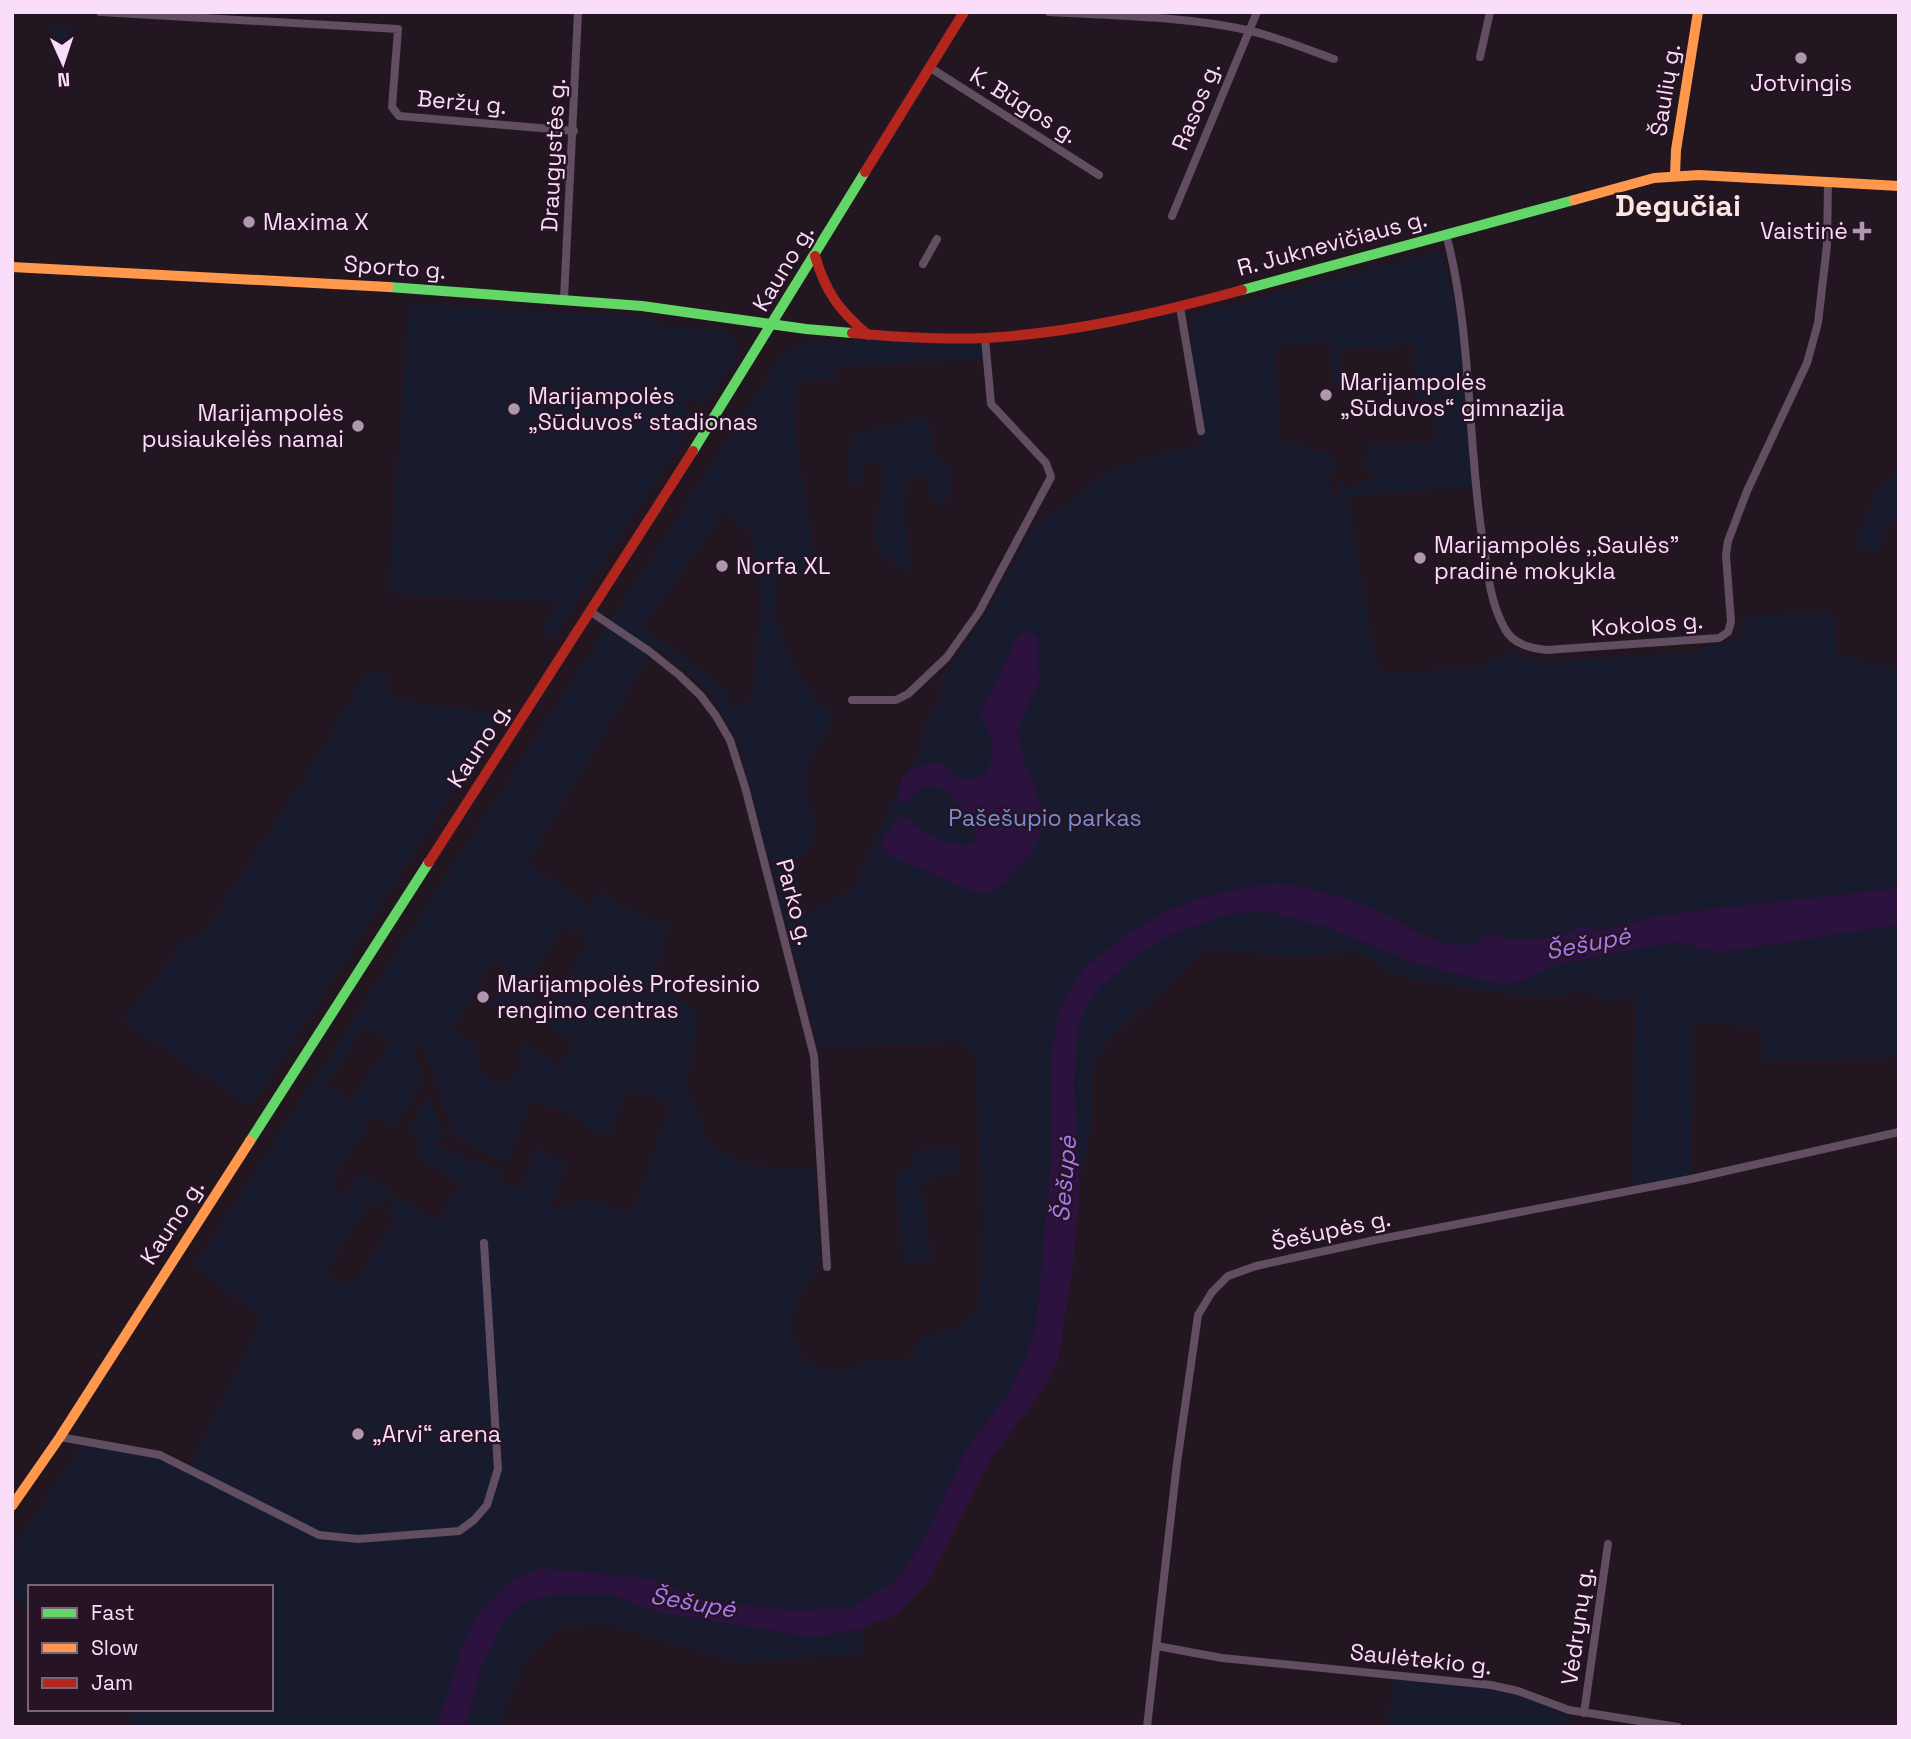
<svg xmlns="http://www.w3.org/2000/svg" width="1911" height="1739" font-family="'Space Grotesk',sans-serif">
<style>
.green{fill:#181a2e;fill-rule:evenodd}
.water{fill:#2c123e}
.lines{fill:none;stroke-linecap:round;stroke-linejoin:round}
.street{stroke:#614e61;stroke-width:8}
.fast{stroke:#63d668;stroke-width:10}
.slow{stroke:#ff974d;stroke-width:10}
.jam{stroke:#b3261e;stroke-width:10}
.poi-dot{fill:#ae98ad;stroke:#261324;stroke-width:2.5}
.labels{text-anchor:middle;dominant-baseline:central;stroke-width:5;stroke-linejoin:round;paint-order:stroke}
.poi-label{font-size:23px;fill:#faddf9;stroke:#261324;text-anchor:start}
.street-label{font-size:23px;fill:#faddf9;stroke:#261324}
.park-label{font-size:23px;fill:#7290d2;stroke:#261324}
.water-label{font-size:24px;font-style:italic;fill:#a779ed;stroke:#261324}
.district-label{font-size:30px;font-weight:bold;fill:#fbe7df;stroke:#261324}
</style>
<rect width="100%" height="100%" fill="#221720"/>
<!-- green -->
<g class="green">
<path d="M53,26L73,27L70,61L51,59Z"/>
<path d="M1440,251L1463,326L1480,522L1476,523L1471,487L1348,496L1372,642L1381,673L1479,668L1508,650L1527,658L1545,662L1703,651L1705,645L1726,643L1743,636V617L1834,612L1836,654L1899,670V888L1684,912L1644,919L1598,931L1585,925C1564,937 1537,941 1513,939C1503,938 1496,934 1485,935L1477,944L1460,946L1445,943L1373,909L1299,885L1276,884L1247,887L1193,900L1162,913L1128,933L1084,968L1067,992L1057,1018L1052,1051L1051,1163L1045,1231L1036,1327L1027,1355L1008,1393L966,1450L922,1543L897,1580L850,1608L789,1610L711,1601L647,1578L540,1568L447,1697L435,1727H137L124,1709H271V1587H30V1609L12,1595V1551L84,1440L160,1455L189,1469L262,1319L195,1265L784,352L813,341L848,343L868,335L985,338V359L836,367V379L802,381C799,386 795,390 795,395C791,447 811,505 813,558L803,571L779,569L774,616L793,665L814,697L835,715C827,731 809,757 806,773C801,814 836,822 796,862L803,915L852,890L905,773C927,754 918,720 940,700L942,683L954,660L987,613L1034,525L1048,515L1073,501L1103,473L1121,466L1197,445L1203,440L1192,373V315ZM1331,342L1334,385H1342L1340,349L1384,346L1385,351L1394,350V345L1413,344L1416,398L1417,400H1433L1435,443L1390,445L1367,443L1368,452L1362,462L1365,467L1373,472L1374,476L1368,486L1359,478V487L1344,488V478L1338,482L1340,495L1333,498L1332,488L1325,481L1337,469L1330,454L1304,449L1300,442L1281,443L1275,345ZM723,512L753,534L761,609L753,696L734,709L723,686L643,628ZM654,647L691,674L711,695L738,741L819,1047L959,1041L967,1046L975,1058L983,1218L979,1305L960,1327L923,1337L908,1359L873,1360L835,1372L805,1362L789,1329L798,1300L819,1263L815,1168L747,1166L710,1145L687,1087L698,1015L654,978L670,924L638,914L599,891L590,907L528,863ZM563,926L574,933L577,927L583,930L579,936L589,943L550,1005L542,1000L532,1015L574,1042L560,1065L525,1043L518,1054L525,1059L505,1086C481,1073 477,1074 476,1045L452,1029L495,960L511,970L502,985L504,986L488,1006L504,1017L513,1004L526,1012L536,995L524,987ZM364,1027L392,1040L351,1101L326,1086ZM411,1045L424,1047L455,1136L506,1164L531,1100L552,1108L554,1106L584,1120L582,1126L609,1136L629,1088L671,1104L632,1214L588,1199L549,1210L567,1164L536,1148L520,1189L499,1181L503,1170L466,1158L434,1143L444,1137L429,1095L406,1133L420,1141L416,1155L461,1184L437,1221L397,1196L387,1212L396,1218L352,1287L326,1271L370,1201L381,1207L391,1192L360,1172L344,1196L329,1186L373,1117L370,1113L394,1126L423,1081Z"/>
<path d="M409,303L642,317L660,326L725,332L733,339L737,346L738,355L702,408L693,400L683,406L696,421L552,640L541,632L557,602L389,593Z"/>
<path d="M926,417C933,426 929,438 933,449C937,458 947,463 950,471C954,479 951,492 949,499L940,505L931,499L927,479L915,474L906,475L905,525L909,544L908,560L912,566L907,573L879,552L875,532L883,478L880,463H867L858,484L848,482L847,464L853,434Z"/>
<path d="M1899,472V515L1887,528L1876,553L1856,546L1864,519L1883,482Z"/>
<path d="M385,672L389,698L503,715L251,1107L123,1022L185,939L202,936L305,776L366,674Z"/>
<path d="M1265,911L1332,929L1411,962L1456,975L1516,983L1556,965L1658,945L1678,942L1717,953L1899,925V1036L1896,1057L1764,1061L1760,1027L1694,1022L1691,1179L1631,1189L1636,997L1605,1001L1584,991L1543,998L1493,992L1398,976L1358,953L1294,957L1208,949L1191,962L1105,1044L1092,1065V1122L1080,1185C1078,1144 1073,1103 1075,1062C1076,1052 1074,1040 1077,1030C1092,969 1172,929 1228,915C1240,912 1253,912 1265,911Z"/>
<path d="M956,1148L959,1163L957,1169L936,1179H920L932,1261L904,1263L895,1177L912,1165L913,1151Z"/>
<path d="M555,1594H608L658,1612L814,1638L861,1629L865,1654L739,1663L606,1624L558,1627L524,1660L498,1727H466C476,1689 488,1618 528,1601C537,1598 547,1596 555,1594Z"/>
<path d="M1395,1675L1512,1686L1572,1720V1727H1387Z"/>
</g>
<!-- water -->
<g class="water">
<path d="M1024,632L1035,635L1039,640L1037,655L1040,678L1017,732L1026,766L1037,791L1042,818L1040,834L1031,855L1003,884L987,893H976L890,856L883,850L881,843C887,832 894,826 900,814C910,819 915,826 923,832C936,839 955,845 969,845L975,840C975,824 967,813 956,801C938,781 925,780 908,803H901C894,770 915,763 942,764L956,776L969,780L986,773L991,760V738L982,717V707L995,687L1014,642Z"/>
<path d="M1276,884C1309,886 1345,897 1376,910C1400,921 1436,946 1461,945C1481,945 1476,940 1489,933L1510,939H1526L1560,936L1585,925L1598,931L1644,919L1684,912L1899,888V925L1717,953L1678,942L1658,945L1556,965L1516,983H1494L1411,962L1332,929L1265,911L1229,914L1173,934L1139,954L1099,988L1086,1007L1077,1031L1074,1084L1080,1185L1072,1274L1058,1362L1039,1395L992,1457L928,1582L896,1615L861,1629L814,1638L658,1612L608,1594H555L526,1602L504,1620L481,1668L466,1727H435L447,1697L463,1643L481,1611L513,1580L540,1568L647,1578L711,1601L789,1610L850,1608L897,1580L922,1543L966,1450L1008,1393L1027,1355L1036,1327L1051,1163L1052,1051L1057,1018L1067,992L1084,968L1128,933L1162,913L1193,900L1247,887Z"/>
</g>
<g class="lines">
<!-- street -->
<g class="street">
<path d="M100,12L398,29L392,107L399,116L574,131"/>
<path d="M1049,12C1115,16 1183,16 1247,30C1277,37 1306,49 1334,59"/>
<path d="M1480,57L1490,12"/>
<path d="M929,67L1099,175"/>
<path d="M1172,216L1257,12"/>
<path d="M1446,234C1472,332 1467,436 1482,536C1487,566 1489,601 1505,629C1513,644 1530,648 1546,650L1719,638L1728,632L1731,622L1726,555L1728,541L1747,491L1807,363L1818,323L1827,245L1828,182"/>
<path d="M923,264L937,239"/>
<path d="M564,299L578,12"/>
<path d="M1180,307L1201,431"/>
<path d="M591,612L649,651L679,675L701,696L716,716L730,740L745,787L814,1056L827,1267"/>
<path d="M852,700H896L908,694L947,657L979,612L1051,477L1046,463L991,404L985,338"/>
<path d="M60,1437L160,1455L319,1535L358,1539L459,1531L474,1520L487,1505L498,1469L484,1243"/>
<path d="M1157,1646L1222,1658L1491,1685L1518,1691L1569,1710L1678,1727"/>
<path d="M1584,1713L1608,1544"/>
<path d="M1147,1727L1177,1463L1198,1315L1212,1292L1228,1276L1256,1266L1375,1240L1691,1179L1899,1132"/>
</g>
<!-- fast -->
<g class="fast">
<path d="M389,287L642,306L806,329L852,333"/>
<path d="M1242,290L1574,200"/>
<path d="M693,451L865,172"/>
<path d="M250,1141L429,862"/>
</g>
<!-- slow -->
<g class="slow">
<path d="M1675,175L1676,150L1698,12"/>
<path d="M1574,200L1654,178L1699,175L1899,186"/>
<path d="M12,267L389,287"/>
<path d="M12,1506L60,1437L250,1141"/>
</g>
<!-- jam -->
<g class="jam">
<path d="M865,172L964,12"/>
<path d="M815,256C826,293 839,310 868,335"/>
<path d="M852,333C896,337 941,340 985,338C1073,333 1158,313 1242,290"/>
<path d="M429,862L693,451"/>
</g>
</g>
<!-- markers -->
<g class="poi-dot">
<circle cx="1801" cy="58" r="7"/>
<circle cx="249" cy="222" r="7"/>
<path d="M1858.5 220.5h7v7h7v7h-7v7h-7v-7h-7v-7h7z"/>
<circle cx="1326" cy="395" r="7"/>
<circle cx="514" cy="409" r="7"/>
<circle cx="358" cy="426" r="7"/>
<circle cx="1420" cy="558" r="7"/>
<circle cx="722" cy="566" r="7"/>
<circle cx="483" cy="997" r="7"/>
<circle cx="358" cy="1434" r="7"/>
</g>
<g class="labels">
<!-- poi labels -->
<g class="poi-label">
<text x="1801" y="83" text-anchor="middle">Jotvingis</text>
<text x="263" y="222">Maxima X</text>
<text x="1848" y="231" text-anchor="end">Vaistinė</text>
<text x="1340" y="382">Marijampolės<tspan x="1340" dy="26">„Sūduvos“ gimnazija</tspan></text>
<text x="528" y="396">Marijampolės<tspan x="528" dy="26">„Sūduvos“ stadionas</tspan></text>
<text x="344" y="413" text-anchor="end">Marijampolės<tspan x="344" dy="26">pusiaukelės namai</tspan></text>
<text x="1434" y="545">Marijampolės ,,Saulės"<tspan x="1434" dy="26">pradinė mokykla</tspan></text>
<text x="736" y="566">Norfa XL</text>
<text x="497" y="984">Marijampolės Profesinio<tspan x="497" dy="26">rengimo centras</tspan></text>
<text x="372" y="1434">„Arvi“ arena</text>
</g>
<!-- street labels -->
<g class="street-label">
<text transform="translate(1665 90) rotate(-81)">Šaulių g.</text>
<text transform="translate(462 102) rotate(5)">Beržų g.</text>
<text transform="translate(1024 105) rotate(32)">K. Būgos g.</text>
<text transform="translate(1196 106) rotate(-68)">Rasos g.</text>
<text transform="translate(553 155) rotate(-87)">Draugystės g.</text>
<text transform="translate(1332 243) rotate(-15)">R. Juknevičiaus g.</text>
<text transform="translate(395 267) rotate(4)">Sporto g.</text>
<text transform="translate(783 268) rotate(-59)">Kauno g.</text>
<text transform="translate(1647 624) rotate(-4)">Kokolos g.</text>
<text transform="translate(479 745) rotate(-57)">Kauno g.</text>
<text transform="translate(795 902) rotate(75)">Parko g.</text>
<text transform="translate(172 1222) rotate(-57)">Kauno g.</text>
<text transform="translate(1331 1230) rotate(-12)">Šešupės g.</text>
<text transform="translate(1577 1626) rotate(-82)">Vėdrynų g.</text>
<text transform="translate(1421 1659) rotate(6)">Saulėtekio g.</text>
</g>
<!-- park labels -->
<g class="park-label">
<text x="1045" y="818">Pašešupio parkas</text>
</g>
<!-- water labels -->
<g class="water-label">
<text transform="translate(1588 943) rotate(-11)">Šešupė</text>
<text transform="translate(1064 1179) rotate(-85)">Šešupė</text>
<text transform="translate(693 1602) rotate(10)">Šešupė</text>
</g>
<!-- district labels -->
<g class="district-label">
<text x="1678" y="205">Degučiai</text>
</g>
</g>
<!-- border -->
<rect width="1911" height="1739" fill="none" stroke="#faddf9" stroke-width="28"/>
<!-- legend -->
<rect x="28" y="1585" width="245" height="126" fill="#261324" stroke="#7b6479" stroke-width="2"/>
<rect x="42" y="1608" width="35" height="10" fill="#63d668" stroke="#7b6479" stroke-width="2"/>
<text x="91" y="1620" font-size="21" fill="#faddf9">Fast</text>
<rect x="42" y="1643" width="35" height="10" fill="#ff974d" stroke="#7b6479" stroke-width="2"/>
<text x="91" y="1655" font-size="21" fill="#faddf9">Slow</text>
<rect x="42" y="1678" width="35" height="10" fill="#b3261e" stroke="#7b6479" stroke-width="2"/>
<text x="91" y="1690" font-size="21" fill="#faddf9">Jam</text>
<!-- north arrow -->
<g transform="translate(63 63) rotate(177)" stroke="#261324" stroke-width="5" paint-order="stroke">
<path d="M0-5L12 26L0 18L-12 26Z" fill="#faddf9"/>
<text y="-10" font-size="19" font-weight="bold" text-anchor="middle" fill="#faddf9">N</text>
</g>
</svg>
